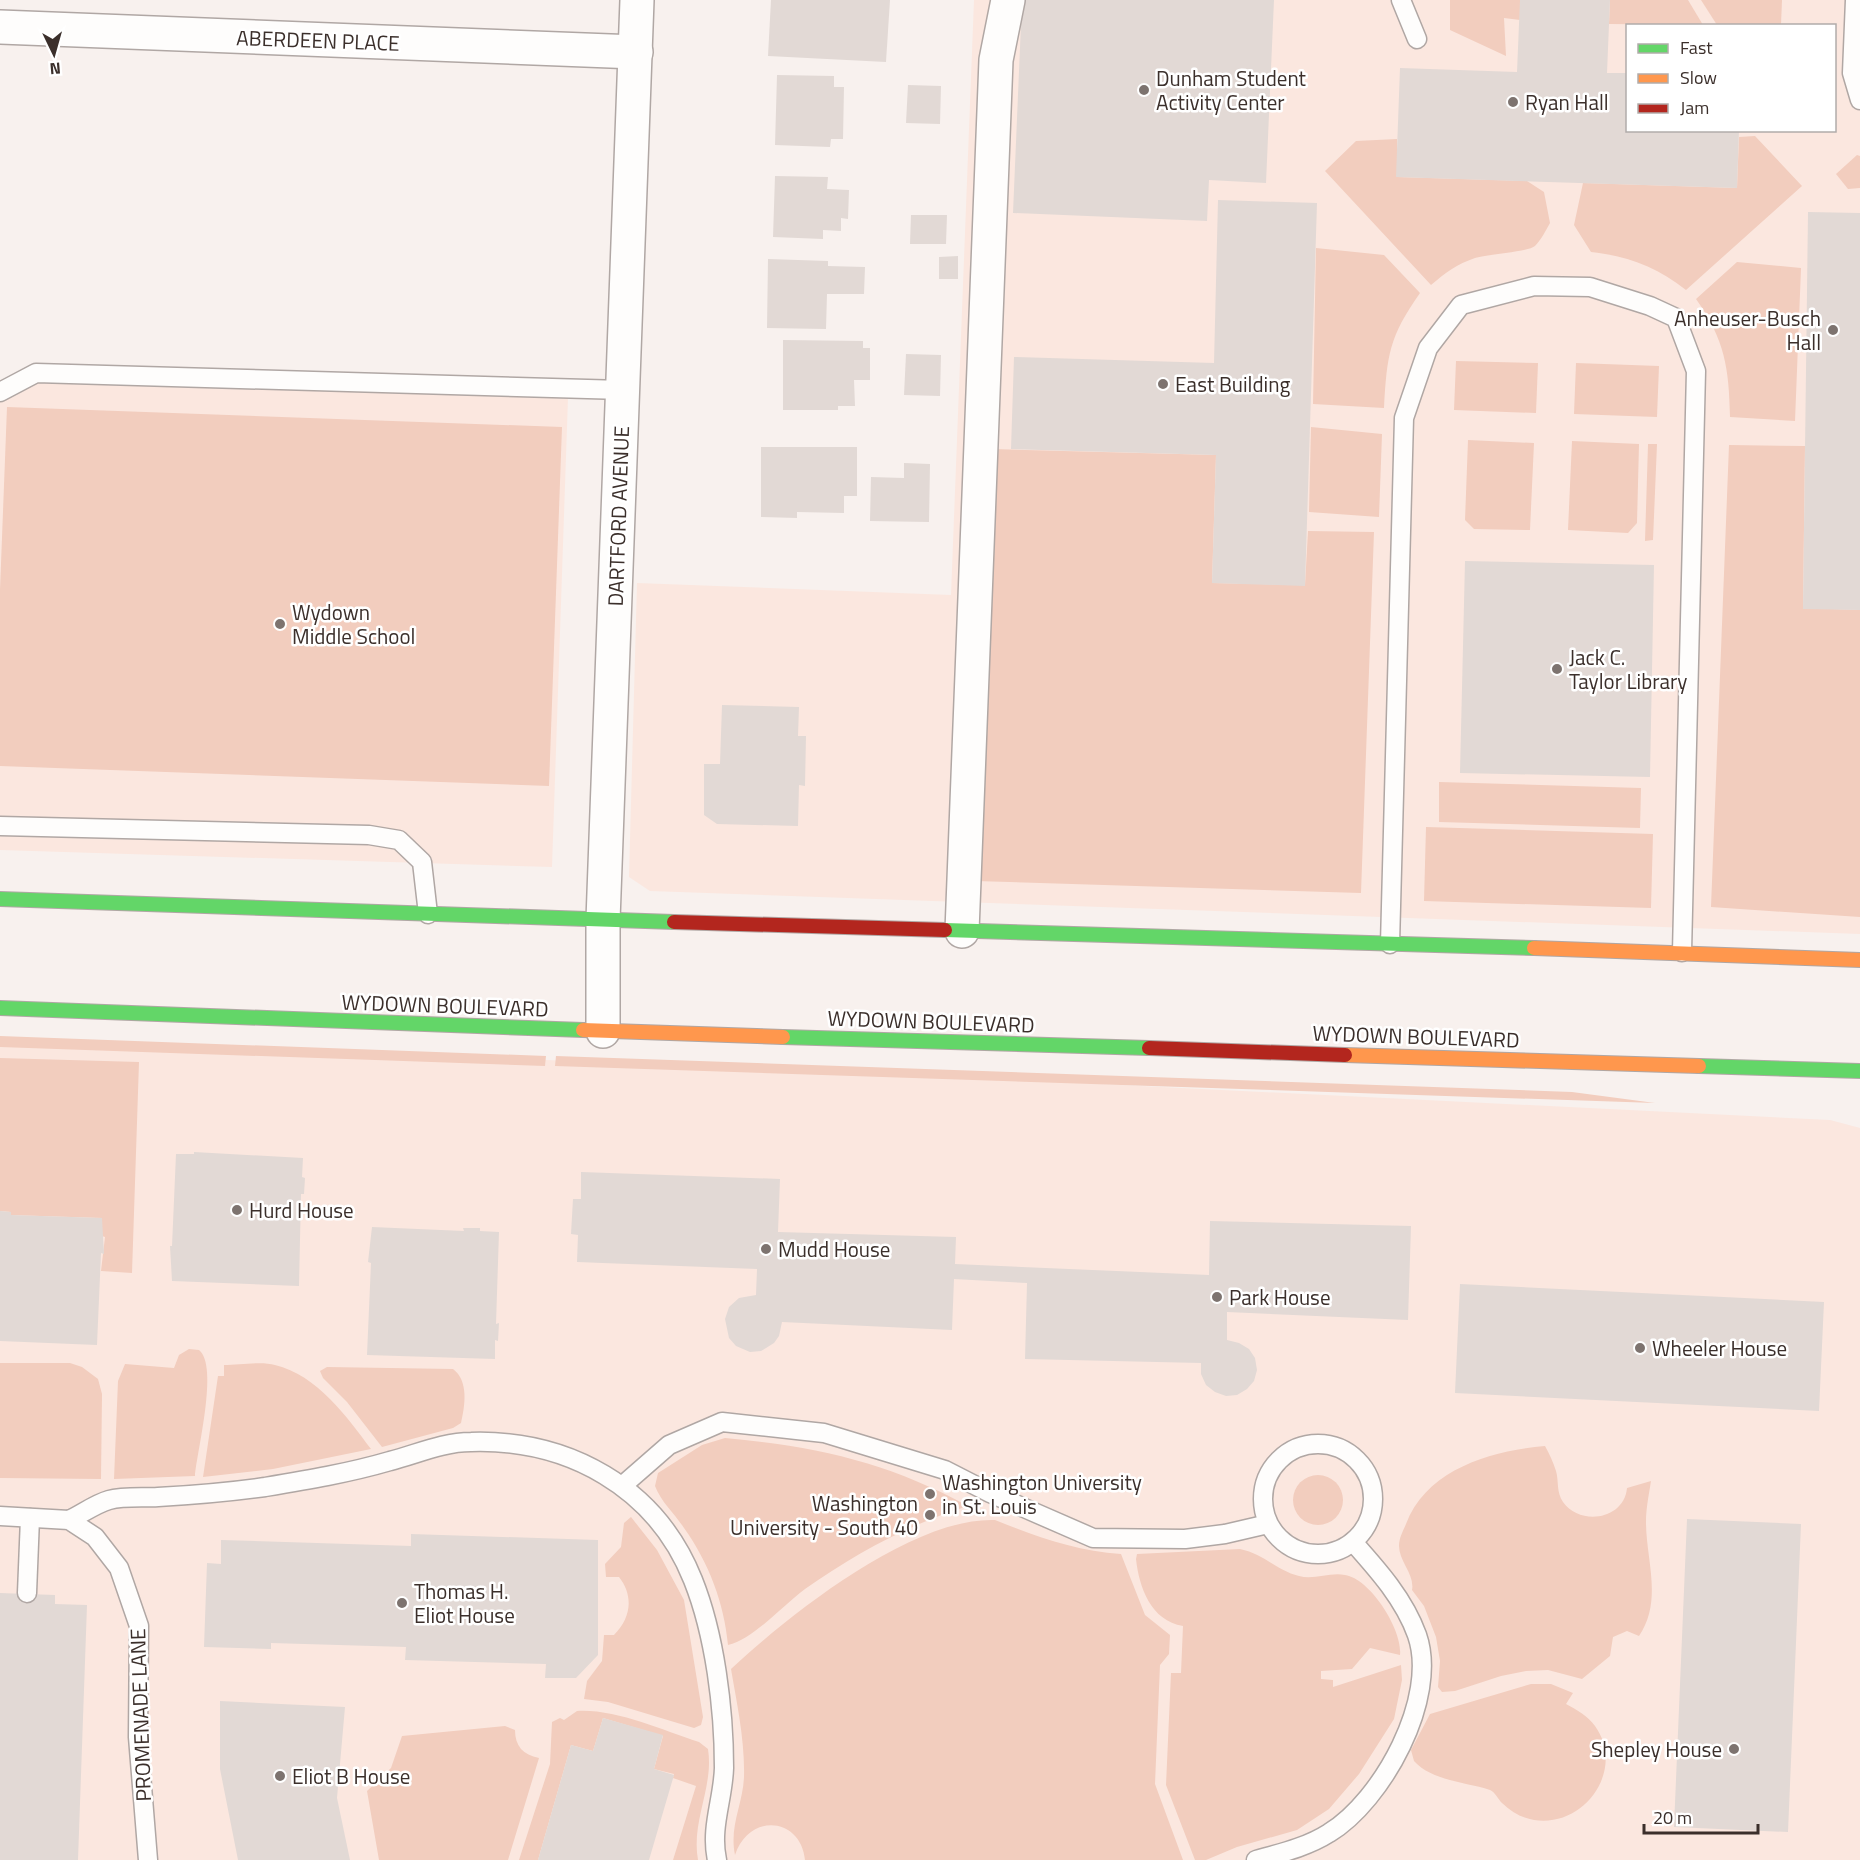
<svg xmlns="http://www.w3.org/2000/svg" width="1860" height="1860" font-family="'Titillium Web',sans-serif">
<style>
.built{fill:#fbe7df;fill-rule:evenodd}
.green{fill:#f2cdbe}
.building{fill:#e2d9d5}
.lines{fill:none;stroke-linecap:round;stroke-linejoin:round}
.lane-casing{stroke:#b0a7a4;stroke-width:21}
.street-casing{stroke:#b0a7a4;stroke-width:36}
.fast-casing{stroke:#b0a7a4;stroke-width:16}
.slow-casing{stroke:#b0a7a4;stroke-width:16}
.jam-casing{stroke:#b0a7a4;stroke-width:16}
.lane{stroke:#fefdfc;stroke-width:18}
.street{stroke:#fefdfc;stroke-width:33}
.fast{stroke:#63d668;stroke-width:14}
.slow{stroke:#ff974d;stroke-width:14}
.jam{stroke:#b3261e;stroke-width:14}
.poi-dot{fill:#7d736f;stroke:#fff;stroke-width:2}
.labels{text-anchor:middle;dominant-baseline:central;stroke-width:5;stroke-linejoin:round;paint-order:stroke}
.street-label{font-size:21px;fill:#3b2f2b;stroke:#fff}
.poi-label{font-size:21px;fill:#3b2f2b;stroke:#fff;text-anchor:start}
</style>
<rect width="100%" height="100%" fill="#f8f1ee"/>
<!-- built -->
<g class="built">
<path d="M974,0H1860V934L650,891L629,877L637,583L951,595ZM1628,26H1834V130H1628Z"/>
<path d="M0,380L568,398L552,867L0,850Z"/>
<path d="M0,1042L758,1067L1830,1120L1860,1128V1860H0Z"/>
</g>
<!-- green -->
<g class="green">
<path d="M1450,0H1520V20L1504,18L1506,56L1450,30Z"/>
<path d="M1610,0H1688L1703,25L1609,24Z"/>
<path d="M1701,0H1782L1781,25H1717Z"/>
<path d="M1755,136L1802,186L1686,290C1657,267 1628,256 1591,252L1574,225L1583,183L1737,188L1739,137Z"/>
<path d="M1397,139V177L1527,181L1544,192L1550,223C1546,230 1541,240 1535,246C1528,252 1488,254 1475,258C1457,264 1445,273 1431,285L1325,171L1356,141Z"/>
<path d="M1857,155L1860,156V188L1848,189L1836,174Z"/>
<path d="M1316,248L1384,255L1420,293C1389,337 1387,355 1384,408L1313,404Z"/>
<path d="M1737,262L1801,268L1795,421L1730,417C1729,368 1725,340 1696,299Z"/>
<path d="M1456,361L1538,363L1536,413L1454,410Z"/>
<path d="M1576,363L1659,366L1657,417L1574,414Z"/>
<path d="M7,407L562,427L549,786L0,766V590Z"/>
<path d="M1311,427L1382,434L1379,517L1309,512Z"/>
<path d="M1468,440L1534,443L1530,530L1474,529L1465,520Z"/>
<path d="M1572,441L1639,444L1637,523L1628,533L1568,530Z"/>
<path d="M1648,444H1657L1653,540L1645,541Z"/>
<path d="M1729,445L1805,446L1803,608L1860,610V917L1711,907Z"/>
<path d="M992,449L1216,455L1212,583L1305,585L1308,531L1374,532L1361,893L975,881Z"/>
<path d="M1439,782L1641,788L1640,828L1439,822Z"/>
<path d="M1426,827L1653,834L1651,908L1424,901Z"/>
<path d="M0,1036L546,1056L545,1066L0,1047Z"/>
<path d="M556,1056L1572,1092L1655,1103L555,1066Z"/>
<path d="M0,1058L139,1062L132,1273L101,1271L105,1237L102,1236V1218L11,1215V1212L0,1211Z"/>
<path d="M189,1349L199,1350C219,1366 197,1451 195,1476L114,1479L118,1381L125,1364L174,1368L179,1355Z"/>
<path d="M0,1363H70L82,1367L98,1379L102,1394L101,1479L0,1478Z"/>
<path d="M224,1365C239,1365 262,1361 275,1365C317,1375 347,1417 371,1449L273,1469L203,1477L218,1376H224Z"/>
<path d="M327,1367L453,1369C469,1381 465,1406 461,1423L453,1428L382,1447L347,1402L323,1378L320,1371Z"/>
<path d="M725,1438C815,1446 888,1462 968,1506C909,1524 855,1554 805,1589C783,1605 754,1639 728,1645C724,1603 709,1563 684,1528C675,1514 661,1502 655,1486L658,1473L702,1445Z"/>
<path d="M1545,1446C1550,1455 1553,1462 1556,1471C1559,1481 1556,1492 1563,1502C1580,1526 1624,1520 1627,1488L1651,1481C1649,1494 1646,1508 1646,1522C1646,1560 1663,1601 1639,1636L1627,1631L1613,1637L1610,1656L1582,1679L1548,1670L1526,1671L1501,1676L1455,1691L1442,1692L1438,1687L1440,1661L1436,1637L1424,1606L1412,1590C1415,1575 1399,1561 1399,1546C1399,1538 1403,1531 1406,1524C1427,1469 1491,1451 1545,1446Z"/>
<circle cx="1318" cy="1500" r="25"/>
<path d="M631,1517L657,1550L684,1600L703,1717L701,1725L694,1728L608,1702L584,1699L587,1681L602,1661L604,1635H614C631,1618 634,1596 619,1577H606L605,1564L621,1547L624,1523Z"/>
<path d="M995,1520C1037,1537 1076,1551 1121,1554L1145,1615L1170,1635L1169,1654L1160,1665L1155,1784L1183,1860H805C801,1817 749,1812 735,1855C729,1826 743,1804 744,1777C745,1741 737,1704 731,1669C789,1615 912,1517 995,1520Z"/>
<path d="M1240,1549C1264,1554 1276,1570 1299,1576C1314,1580 1330,1572 1345,1575C1371,1579 1403,1631 1400,1655L1370,1648L1352,1669L1321,1671V1679L1333,1680V1687L1401,1665L1402,1680L1394,1719L1359,1774L1329,1809L1297,1830L1237,1847L1206,1860H1195L1166,1785L1171,1673H1181L1183,1626C1151,1621 1139,1587 1136,1559L1137,1554Z"/>
<path d="M1531,1684H1551L1573,1693L1566,1704C1577,1710 1588,1716 1595,1726C1626,1769 1585,1828 1534,1820C1522,1818 1511,1812 1502,1803C1498,1799 1495,1792 1490,1790C1466,1782 1432,1781 1414,1761L1411,1750L1430,1714Z"/>
<path d="M577,1711C617,1709 661,1730 699,1742L708,1749C714,1787 691,1821 698,1860H673L696,1786L673,1778L674,1774L654,1769L663,1736L603,1718L593,1751L571,1745L538,1860H519L550,1764L552,1722L560,1718L564,1720Z"/>
<path d="M505,1726L515,1730C515,1746 523,1755 539,1758L508,1860H379L367,1791L391,1768L402,1736Z"/>
</g>
<!-- building -->
<g class="building">
<path d="M771,0H890L886,62L768,56Z"/>
<path d="M1022,0H1274L1266,183L1209,180L1207,221L1013,213Z"/>
<path d="M1520,0H1610L1607,73H1628V130H1739L1737,188L1396,177L1400,68L1517,72Z"/>
<path d="M777,75L834,76V87H844L843,139H831L830,147L775,145Z"/>
<path d="M908,85L941,86L940,124L906,123Z"/>
<path d="M775,176L828,177L827,189L849,190L848,219L841,218V231L823,230V239L773,237Z"/>
<path d="M1218,200L1317,203L1305,586L1212,583L1216,455L1011,449L1014,357L1214,363Z"/>
<path d="M1808,212L1860,213V610L1803,609Z"/>
<path d="M911,215H947L946,244H910Z"/>
<path d="M958,256V279H939V257Z"/>
<path d="M768,259L828,261V266L865,267L864,294H827L826,329L767,328Z"/>
<path d="M783,340L863,341V348H870V380H854L855,406H838V410H783Z"/>
<path d="M906,354L941,355L940,396L904,395Z"/>
<path d="M761,447H857V496H844V513L797,512V518L761,517Z"/>
<path d="M904,463L930,464L929,522L870,521L871,477L904,478Z"/>
<path d="M1465,561L1654,565L1650,777L1460,773Z"/>
<path d="M722,705L799,707L798,736H806L805,786L799,785L798,826L717,824L704,815V764H720Z"/>
<path d="M194,1152L303,1158L302,1177L305,1178L304,1194H301L299,1286L172,1281L170,1246H172L176,1154H194Z"/>
<path d="M581,1172L780,1179L778,1232L956,1237L955,1264L1209,1275L1210,1221L1411,1226L1408,1320L1227,1312V1340L1239,1343L1249,1349L1255,1358L1257,1370L1254,1381L1247,1389L1237,1395L1226,1396L1215,1392L1206,1385L1201,1374V1363L1025,1359L1027,1283L954,1279L952,1330L782,1322L779,1336L774,1343L761,1351L750,1352L736,1346L729,1338L725,1319L729,1307L739,1298L756,1295L757,1269L577,1262L578,1235L571,1234L573,1199H581Z"/>
<path d="M0,1211L11,1212V1215L102,1218L104,1254L101,1253L97,1345L0,1341Z"/>
<path d="M372,1227L464,1231L463,1228H480V1231L499,1232L496,1324L499,1323L498,1341L495,1340V1359L367,1355L371,1263L368,1262Z"/>
<path d="M1460,1284L1824,1302L1819,1411L1455,1393Z"/>
<path d="M1687,1519L1801,1524L1788,1832L1674,1827Z"/>
<path d="M411,1534L598,1540V1655L576,1678H545L546,1664L405,1660L406,1647L271,1643V1649L204,1647L207,1563L221,1564V1540L411,1546Z"/>
<path d="M0,1593L55,1595V1604L87,1605L78,1860H0Z"/>
<path d="M220,1701L345,1707L337,1798L350,1860H238L220,1769Z"/>
<path d="M603,1718L663,1735L654,1769L674,1775L649,1860H538L571,1745L593,1751Z"/>
</g>
<g class="lines">
<!-- lane casing -->
<g class="lane-casing">
<g id="lane">
<path d="M1401,0L1417,39"/>
<path d="M1855,0L1852,73L1860,100"/>
<path d="M0,392L36,373L623,390"/>
<path d="M0,826L369,835L399,840L422,862L428,914"/>
<path d="M1390,944L1404,418L1428,348L1461,305L1534,286L1590,287L1650,306L1676,318L1696,371L1682,952"/>
<circle cx="1318" cy="1499" r="55"/>
<path d="M622,1486L669,1445L722,1422L824,1433L945,1470L990,1493L1093,1538L1185,1539L1225,1534L1268,1524"/>
<path d="M0,1516L69,1520L95,1537L119,1568L139,1626L138,1737L148,1860"/>
<path d="M69,1520C82,1514 95,1504 109,1500C123,1496 143,1498 158,1497C194,1495 230,1492 265,1487C307,1480 349,1473 390,1461C417,1454 443,1442 471,1442C568,1439 656,1487 693,1580C715,1635 724,1709 724,1768C723,1800 710,1828 717,1860"/>
<path d="M27,1593L30,1518"/>
<path d="M1256,1860C1281,1853 1307,1847 1329,1833C1382,1801 1439,1698 1417,1635C1404,1599 1378,1570 1353,1542"/>
</g>
</g>
<!-- street casing -->
<g class="street-casing">
<g id="street">
<path d="M0,27L636,52"/>
<path d="M962,931L996,60L1008,0"/>
<path d="M603,1031V920L637,0"/>
</g>
</g>
<!-- fast casing -->
<g class="fast-casing">
<g id="fast">
<path d="M0,899L674,922"/>
<path d="M945,930L1534,948"/>
<path d="M0,1008L583,1030"/>
<path d="M783,1037L1149,1048"/>
<path d="M1699,1066L1860,1071"/>
</g>
</g>
<!-- slow casing -->
<g class="slow-casing">
<g id="slow">
<path d="M1534,948L1860,960"/>
<path d="M583,1030L783,1037"/>
<path d="M1345,1055L1699,1066"/>
</g>
</g>
<!-- jam casing -->
<g class="jam-casing">
<g id="jam">
<path d="M674,922L945,930"/>
<path d="M1149,1048L1345,1055"/>
</g>
</g>
<!-- lane -->
<use href="#lane" class="lane"/>
<!-- street -->
<use href="#street" class="street"/>
<!-- fast -->
<use href="#fast" class="fast"/>
<!-- slow -->
<use href="#slow" class="slow"/>
<!-- jam -->
<use href="#jam" class="jam"/>
</g>
<!-- markers -->
<g class="poi-dot">
<circle cx="1144" cy="90" r="6"/>
<circle cx="1513" cy="102" r="6"/>
<circle cx="1833" cy="330" r="6"/>
<circle cx="1163" cy="384" r="6"/>
<circle cx="280" cy="624" r="6"/>
<circle cx="1557" cy="669" r="6"/>
<circle cx="237" cy="1210" r="6"/>
<circle cx="766" cy="1249" r="6"/>
<circle cx="1217" cy="1297" r="6"/>
<circle cx="1640" cy="1348" r="6"/>
<circle cx="930" cy="1494" r="6"/>
<circle cx="930" cy="1515" r="6"/>
<circle cx="402" cy="1603" r="6"/>
<circle cx="1734" cy="1749" r="6"/>
<circle cx="280" cy="1776" r="6"/>
</g>
<g class="labels">
<!-- street labels -->
<g class="street-label">
<text transform="translate(318 40) rotate(2)">ABERDEEN PLACE</text>
<text transform="translate(618 516) rotate(-88)">DARTFORD AVENUE</text>
<text transform="translate(445 1005) rotate(2)">WYDOWN BOULEVARD</text>
<text transform="translate(931 1021) rotate(2)">WYDOWN BOULEVARD</text>
<text transform="translate(1416 1036) rotate(2)">WYDOWN BOULEVARD</text>
<text transform="translate(140 1715) rotate(-92)">PROMENADE LANE</text>
</g>
<!-- poi labels -->
<g class="poi-label">
<text x="1156" y="78">Dunham Student<tspan x="1156" dy="24">Activity Center</tspan></text>
<text x="1525" y="102">Ryan Hall</text>
<text x="1821" y="318" text-anchor="end">Anheuser-Busch<tspan x="1821" dy="24">Hall</tspan></text>
<text x="1175" y="384">East Building</text>
<text x="292" y="612">Wydown<tspan x="292" dy="24">Middle School</tspan></text>
<text x="1569" y="657">Jack C.<tspan x="1569" dy="24">Taylor Library</tspan></text>
<text x="249" y="1210">Hurd House</text>
<text x="778" y="1249">Mudd House</text>
<text x="1229" y="1297">Park House</text>
<text x="1652" y="1348">Wheeler House</text>
<text x="942" y="1482">Washington University<tspan x="942" dy="24">in St. Louis</tspan></text>
<text x="918" y="1503" text-anchor="end">Washington<tspan x="918" dy="24">University - South 40</tspan></text>
<text x="414" y="1591">Thomas H.<tspan x="414" dy="24">Eliot House</tspan></text>
<text x="1722" y="1749" text-anchor="end">Shepley House</text>
<text x="292" y="1776">Eliot B House</text>
</g>
</g>
<!-- legend -->
<rect x="1626" y="24" width="210" height="108" fill="#ffffff" stroke="#b1acaa" stroke-width="1.5"/>
<rect x="1638" y="44" width="30" height="9" fill="#63d668" stroke="#b1acaa" stroke-width="1.5"/>
<text x="1680" y="54" font-size="18" fill="#3b2f2b">Fast</text>
<rect x="1638" y="74" width="30" height="9" fill="#ff974d" stroke="#b1acaa" stroke-width="1.5"/>
<text x="1680" y="84" font-size="18" fill="#3b2f2b">Slow</text>
<rect x="1638" y="104" width="30" height="9" fill="#b3261e" stroke="#b1acaa" stroke-width="1.5"/>
<text x="1680" y="114" font-size="18" fill="#3b2f2b">Jam</text>
<!-- north arrow -->
<g transform="translate(54 54) rotate(175)" stroke="#ffffff" stroke-width="4.5" paint-order="stroke">
<path d="M0-4.5L10 22L0 15L-10 22Z" fill="#3b2f2b"/>
<text y="-9" font-size="16" font-weight="bold" text-anchor="middle" fill="#3b2f2b">N</text>
</g>
<!-- scale -->
<path d="M1644 1824v9h114v-9" fill="none" stroke="#3b2f2b" stroke-width="3"/>
<text x="1653" y="1824" font-size="18" fill="#3b2f2b" stroke="#ffffff" stroke-width="4.5" paint-order="stroke">20 m</text>
</svg>
